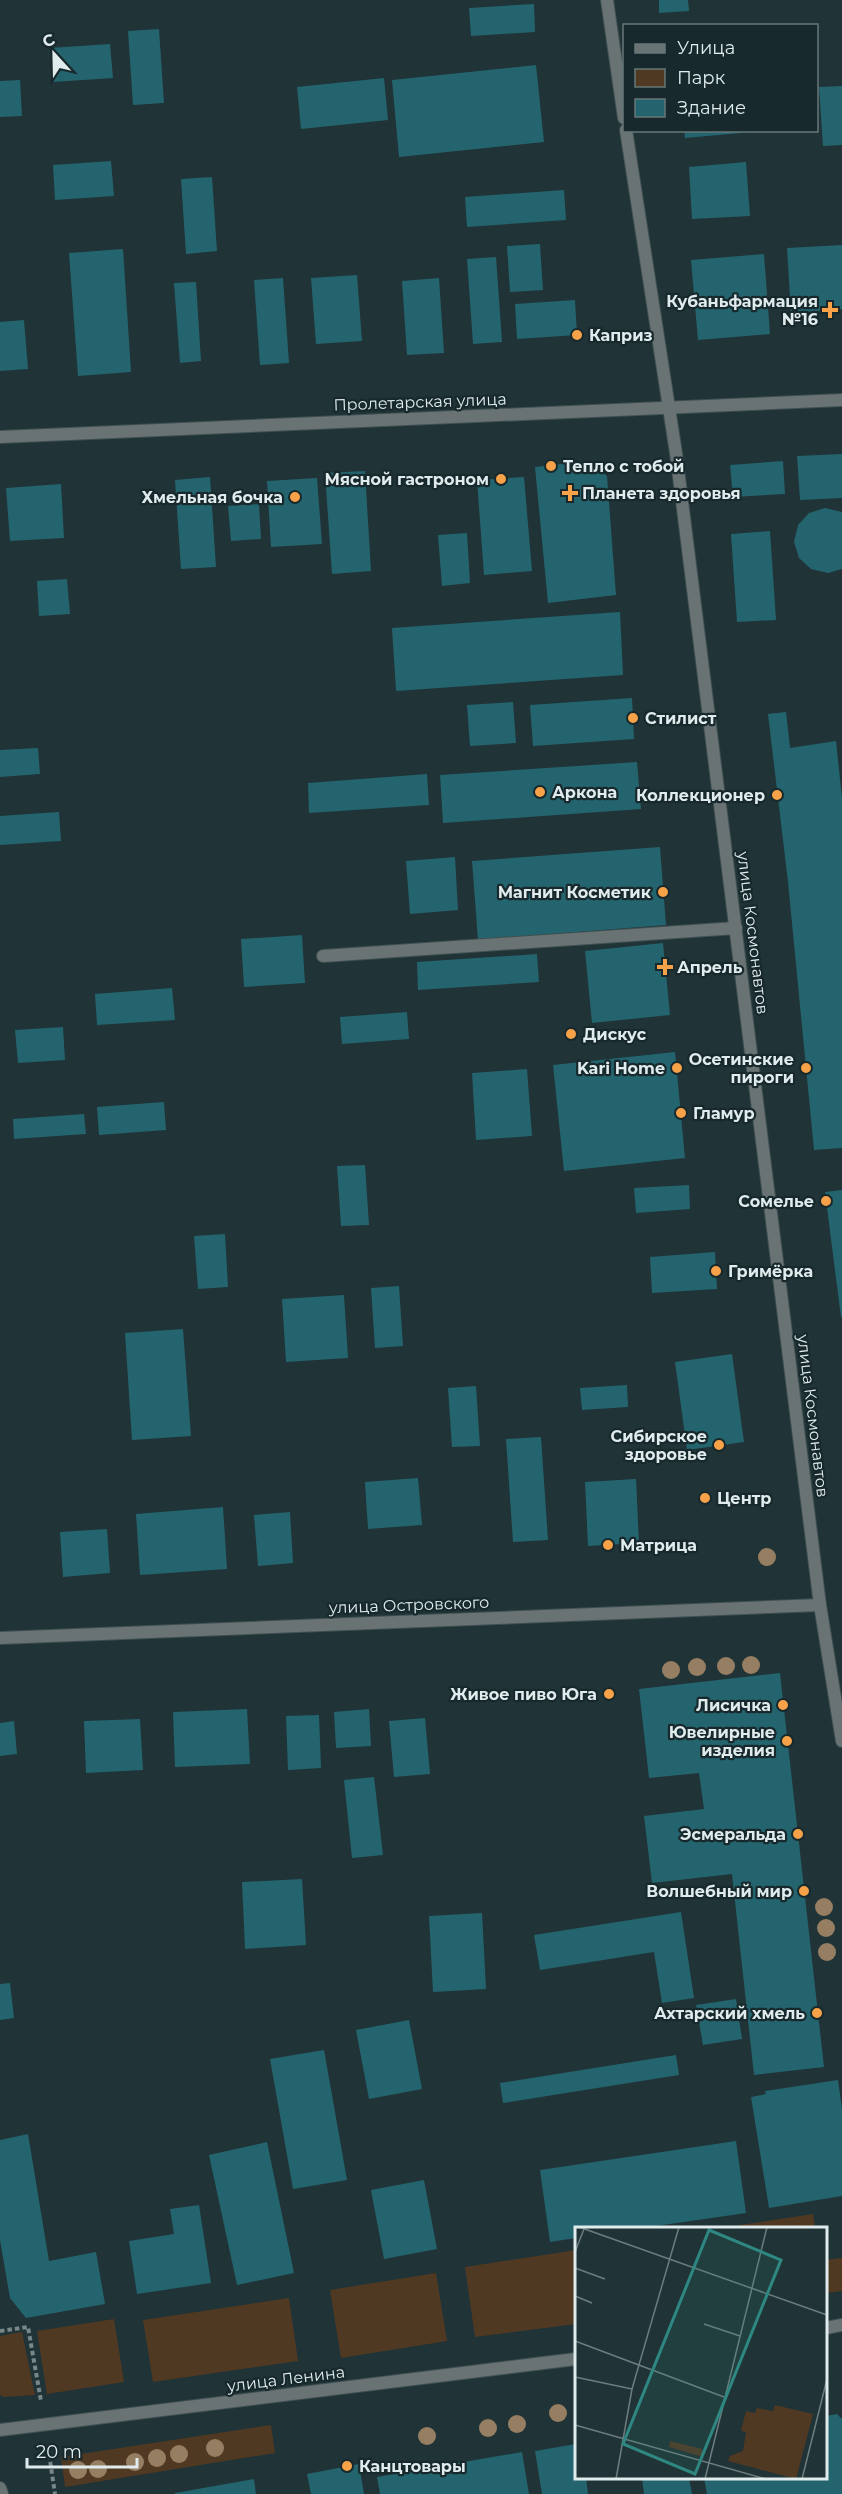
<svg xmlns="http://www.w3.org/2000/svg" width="842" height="2494" font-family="Montserrat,sans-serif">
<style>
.green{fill:#503923}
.building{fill:#24646e}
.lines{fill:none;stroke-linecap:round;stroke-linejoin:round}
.street-casing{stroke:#3f5053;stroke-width:14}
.path{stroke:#78878a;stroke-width:4;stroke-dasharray:4.5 3;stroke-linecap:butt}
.street{stroke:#6a7374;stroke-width:12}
.tree{fill:#957e62}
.poi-dot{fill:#f7a248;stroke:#17292c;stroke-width:2}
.labels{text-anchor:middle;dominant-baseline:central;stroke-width:4.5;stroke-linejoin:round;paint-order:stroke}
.poi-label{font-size:16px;font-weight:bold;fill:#e0ebed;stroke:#17292c;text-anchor:end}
.street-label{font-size:16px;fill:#e0ebed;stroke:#17292c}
.inset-road{fill:none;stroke:#6d7d7f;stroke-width:1.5}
.view{fill:#2e8881;fill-opacity:0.15;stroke:#2e8881;stroke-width:3}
.inset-edge{fill:none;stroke:#e0ebed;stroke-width:3}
</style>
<rect width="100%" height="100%" fill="#203336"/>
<!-- green -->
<g class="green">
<path d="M813,2214L815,2228H720Z"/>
<path d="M576,2250V2324L475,2337L465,2267Z"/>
<path d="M842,2258V2291L826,2293V2260Z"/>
<path d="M436,2273L447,2341L341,2358L330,2290Z"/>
<path d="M289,2298L298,2361L153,2382L143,2320Z"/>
<path d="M114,2319L124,2382L47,2394L37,2331Z"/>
<path d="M22,2332L35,2395L4,2397L0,2395V2336Z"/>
<path d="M271,2425L275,2453L65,2487L61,2457Z"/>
</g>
<!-- building -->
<g class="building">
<path d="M659,0H688L689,11L659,13Z"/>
<path d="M534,4L535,32L471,36L469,8Z"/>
<path d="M159,29L164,103L133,105L128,31Z"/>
<path d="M110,44L113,78L53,82L50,48Z"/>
<path d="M536,65L544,142L399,157L392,80Z"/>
<path d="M384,78L388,120L301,129L297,87Z"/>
<path d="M20,80L22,116L0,117V81Z"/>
<path d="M842,86V145L823,146L819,87Z"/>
<path d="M684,130H752V132L685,138Z"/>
<path d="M111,161L114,196L55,200L53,165Z"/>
<path d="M746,162L750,216L692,219L689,167Z"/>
<path d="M212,177L217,251L186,254L181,179Z"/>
<path d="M564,190L566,220L467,227L465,197Z"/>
<path d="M540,244L543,290L510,292L507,246Z"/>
<path d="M842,245V309L791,313L787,248Z"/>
<path d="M123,249L131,372L78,376L69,253Z"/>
<path d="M764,254L770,334L698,340L691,260Z"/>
<path d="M496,257L502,342L473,344L467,259Z"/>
<path d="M357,275L362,341L316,344L311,278Z"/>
<path d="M283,278L289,363L260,365L254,280Z"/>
<path d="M439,278L444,353L407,355L402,281Z"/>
<path d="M196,282L201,361L180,363L174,283Z"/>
<path d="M575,300L577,335L517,339L515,304Z"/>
<path d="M24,320L28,369L0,371V322Z"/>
<path d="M842,454V498L800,500L797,456Z"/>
<path d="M589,461L607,476L616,595L548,603L535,467Z"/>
<path d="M783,461L785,494L733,497L730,465Z"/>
<path d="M365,471L371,571L332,574L325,473Z"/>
<path d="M210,477L216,567L181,569L175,480Z"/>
<path d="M524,477L532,571L484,575L477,480Z"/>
<path d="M317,478L322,544L271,547L267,481Z"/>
<path d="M61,484L64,538L10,541L6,488Z"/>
<path d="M259,504L261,539L231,541L228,506Z"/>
<path d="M825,508L842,512V569L828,573L811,569L799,558L794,542L798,525L809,513Z"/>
<path d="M770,531L776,620L737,622L731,534Z"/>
<path d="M467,533L470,583L442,586L438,535Z"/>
<path d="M67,579L70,614L39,616L37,581Z"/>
<path d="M620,612L623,675L396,691L392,628Z"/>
<path d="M632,698L634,739L533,746L530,705Z"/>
<path d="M513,702L516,743L470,746L467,705Z"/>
<path d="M786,712L790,748L836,741L842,798V1148L814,1150L788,882L768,714Z"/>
<path d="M38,748L40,774L0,777V750Z"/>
<path d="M637,762L641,809L443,823L440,775Z"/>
<path d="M427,774L429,805L309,813L308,783Z"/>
<path d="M59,812L61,841L0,845V816Z"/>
<path d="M660,847L666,925L478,940L472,861Z"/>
<path d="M455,857L458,910L410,914L406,861Z"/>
<path d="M302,935L305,983L244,987L241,939Z"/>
<path d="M663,943L670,1015L592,1023L585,951Z"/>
<path d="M537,954L539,982L418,990L417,962Z"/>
<path d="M172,988L175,1020L97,1025L95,994Z"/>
<path d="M407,1012L409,1039L342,1044L340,1017Z"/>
<path d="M63,1027L65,1060L18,1063L15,1030Z"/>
<path d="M675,1052L685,1158L564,1171L553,1065Z"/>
<path d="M527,1069L532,1136L476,1140L472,1073Z"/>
<path d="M164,1102L166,1130L99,1135L97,1107Z"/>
<path d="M84,1114L86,1134L14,1139L13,1119Z"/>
<path d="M365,1165L369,1225L341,1226L337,1166Z"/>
<path d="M689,1185L690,1209L636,1213L634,1188Z"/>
<path d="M842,1190V1317H841L825,1192Z"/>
<path d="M225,1234L228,1287L198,1289L194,1236Z"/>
<path d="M715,1252L717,1289L652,1293L650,1257Z"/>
<path d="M399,1286L403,1346L375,1348L371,1288Z"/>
<path d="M344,1295L348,1358L286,1362L282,1299Z"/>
<path d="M183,1329L191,1436L132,1440L125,1333Z"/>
<path d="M732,1354L744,1442L687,1450L675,1362Z"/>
<path d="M627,1385L628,1407L582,1410L580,1388Z"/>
<path d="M476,1386L480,1446L452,1447L448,1388Z"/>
<path d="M541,1437L548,1540L513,1542L506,1439Z"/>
<path d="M418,1478L422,1525L368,1529L365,1482Z"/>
<path d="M636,1479L639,1543L588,1546L585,1482Z"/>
<path d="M223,1507L227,1569L140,1575L136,1514Z"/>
<path d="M290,1512L293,1563L258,1566L254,1515Z"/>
<path d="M107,1529L110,1573L63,1577L60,1532Z"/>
<path d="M780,1673L824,2067L754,2075L732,1874L652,1883L644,1816L704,1809L699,1773L649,1778L639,1689Z"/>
<path d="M247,1709L250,1764L175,1767L173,1712Z"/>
<path d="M369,1709L371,1746L336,1748L334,1712Z"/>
<path d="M319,1715L321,1768L288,1770L286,1716Z"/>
<path d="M425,1718L430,1774L394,1777L389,1721Z"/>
<path d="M140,1719L143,1770L86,1773L84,1721Z"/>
<path d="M14,1721L17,1754L0,1756V1723Z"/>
<path d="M374,1777L383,1855L352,1858L344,1780Z"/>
<path d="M302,1879L306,1945L245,1949L242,1882Z"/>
<path d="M681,1912L694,1998L662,2003L654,1952L540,1970L534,1935Z"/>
<path d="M482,1913L486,1989L433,1992L429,1916Z"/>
<path d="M10,1983L14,2018L0,2020V1984Z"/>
<path d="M736,1999L742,2039L703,2045L696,2005Z"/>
<path d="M409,2020L422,2089L369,2099L356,2030Z"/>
<path d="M324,2050L347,2180L293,2189L270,2059Z"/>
<path d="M676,2055L679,2075L503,2103L500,2083Z"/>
<path d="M838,2080L842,2109V2196L769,2208L751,2097L766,2094L765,2091Z"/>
<path d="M28,2134L49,2261L96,2252L105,2304L26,2318L10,2298L0,2240V2140Z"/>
<path d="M736,2141L746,2213L642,2228H576V2238L550,2242L540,2170Z"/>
<path d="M267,2142L294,2273L237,2285L209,2155Z"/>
<path d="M424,2180L437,2249L384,2259L371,2190Z"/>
<path d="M199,2205L211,2283L137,2294L129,2241L174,2234L170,2209Z"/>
<path d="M837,2414L842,2419V2494H707L704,2478H825L826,2416Z"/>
<path d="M576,2444V2478H586L588,2494H542L535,2451Z"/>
<path d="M522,2452L529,2494H380L377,2477Z"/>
<path d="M359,2464L364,2494H311L307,2474Z"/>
<path d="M642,2478H689L692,2494H644Z"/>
<path d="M254,2479L256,2494H175V2493Z"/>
</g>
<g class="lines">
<!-- street casing -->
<g class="street-casing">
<g id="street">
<path d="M607,0L624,118"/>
<path d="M626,130L676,453L820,1605L842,1741"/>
<path d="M0,437L842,400"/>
<path d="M323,956L736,928"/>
<path d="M0,1638L820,1605"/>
<path d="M826,2328L842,2325"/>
<path d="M0,2430L576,2359"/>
<path d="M0,2488L2,2494"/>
</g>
</g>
<!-- path -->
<g class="path">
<path d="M0,2331L28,2327L41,2401"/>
<path d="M48,2447L55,2494"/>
</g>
<!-- street -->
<use href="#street" class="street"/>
</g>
<!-- trees -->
<g class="tree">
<circle cx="767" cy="1557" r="9"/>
<circle cx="751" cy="1665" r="9"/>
<circle cx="726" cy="1666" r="9"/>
<circle cx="697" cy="1667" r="9"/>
<circle cx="671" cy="1670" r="9"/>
<circle cx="824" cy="1907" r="9"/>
<circle cx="826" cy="1928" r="9"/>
<circle cx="827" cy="1952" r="9"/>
<circle cx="558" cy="2413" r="9"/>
<circle cx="517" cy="2424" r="9"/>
<circle cx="488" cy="2428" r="9"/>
<circle cx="427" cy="2436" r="9"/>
<circle cx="215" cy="2448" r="9"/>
<circle cx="179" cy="2454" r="9"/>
<circle cx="157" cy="2458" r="9"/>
<circle cx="135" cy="2462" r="9"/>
<circle cx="98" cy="2469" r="9"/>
<circle cx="78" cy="2470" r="9"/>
</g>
<!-- markers -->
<g class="poi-dot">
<path d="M827 301h6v6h6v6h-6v6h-6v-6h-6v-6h6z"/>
<circle cx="577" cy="335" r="6"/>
<circle cx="551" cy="466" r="6"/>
<circle cx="501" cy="479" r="6"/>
<path d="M567 484h6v6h6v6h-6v6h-6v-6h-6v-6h6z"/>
<circle cx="295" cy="497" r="6"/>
<circle cx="633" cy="718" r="6"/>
<circle cx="540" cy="792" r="6"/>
<circle cx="777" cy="795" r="6"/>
<circle cx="663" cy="892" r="6"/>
<path d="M662 958h6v6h6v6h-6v6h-6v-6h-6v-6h6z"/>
<circle cx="571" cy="1034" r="6"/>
<circle cx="677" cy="1068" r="6"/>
<circle cx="806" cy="1068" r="6"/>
<circle cx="681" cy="1113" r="6"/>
<circle cx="826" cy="1201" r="6"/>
<circle cx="716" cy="1271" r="6"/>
<circle cx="719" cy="1445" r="6"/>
<circle cx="705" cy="1498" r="6"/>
<circle cx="608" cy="1545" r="6"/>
<circle cx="609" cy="1694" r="6"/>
<circle cx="783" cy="1705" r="6"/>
<circle cx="787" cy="1741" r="6"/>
<circle cx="798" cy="1834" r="6"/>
<circle cx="804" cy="1891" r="6"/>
<circle cx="817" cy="2013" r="6"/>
<circle cx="347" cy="2466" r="6"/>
</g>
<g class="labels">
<!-- poi labels -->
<g class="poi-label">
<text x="818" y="301">Кубаньфармация<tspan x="818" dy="18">№16</tspan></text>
<text x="589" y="335" text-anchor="start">Каприз</text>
<text x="563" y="466" text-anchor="start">Тепло с тобой</text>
<text x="489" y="479">Мясной гастроном</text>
<text x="582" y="493" text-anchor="start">Планета здоровья</text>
<text x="283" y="497">Хмельная бочка</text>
<text x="645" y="718" text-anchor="start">Стилист</text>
<text x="552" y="792" text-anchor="start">Аркона</text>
<text x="765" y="795">Коллекционер</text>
<text x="651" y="892">Магнит Косметик</text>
<text x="677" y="967" text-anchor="start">Апрель</text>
<text x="583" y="1034" text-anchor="start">Дискус</text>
<text x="794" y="1059">Осетинские<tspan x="794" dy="18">пироги</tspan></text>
<text x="665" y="1068">Kari Home</text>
<text x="693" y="1113" text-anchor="start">Гламур</text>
<text x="814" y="1201">Сомелье</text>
<text x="728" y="1271" text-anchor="start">Гримёрка</text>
<text x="707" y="1436">Сибирское<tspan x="707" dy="18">здоровье</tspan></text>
<text x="717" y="1498" text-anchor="start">Центр</text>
<text x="620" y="1545" text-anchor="start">Матрица</text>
<text x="597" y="1694">Живое пиво Юга</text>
<text x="771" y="1705">Лисичка</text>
<text x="775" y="1732">Ювелирные<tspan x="775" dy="18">изделия</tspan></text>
<text x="786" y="1834">Эсмеральда</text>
<text x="792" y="1891">Волшебный мир</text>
<text x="805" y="2013">Ахтарский хмель</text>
<text x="359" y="2466" text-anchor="start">Канцтовары</text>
</g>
<!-- street labels -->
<g class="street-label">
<text transform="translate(420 402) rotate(-2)">Пролетарская улица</text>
<text transform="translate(753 933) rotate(83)">улица Космонавтов</text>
<text transform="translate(813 1416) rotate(83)">улица Космонавтов</text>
<text transform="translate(409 1605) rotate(-2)">улица Островского</text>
<text transform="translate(286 2379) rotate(-7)">улица Ленина</text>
</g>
</g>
<!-- overview -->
<g transform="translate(575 2227)">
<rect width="252" height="252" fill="#203336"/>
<path d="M200,178L238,187L221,252L153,234L155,229L168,224L171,205L166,204L171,184L180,186L182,181L198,184ZM95,214L127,222L128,230L94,220Z" fill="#503923"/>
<path class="inset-road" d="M4,0L252,88M0,25L9,2M0,41L30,52M0,69L17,76M129,97L165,109M0,114L149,170M0,150L57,162M0,198L191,252M41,252L57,162L104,0M130,252L192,0M227,252L252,152"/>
<path class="view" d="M134,3L206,33L120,247L48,217Z"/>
<rect width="252" height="252" class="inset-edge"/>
</g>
<!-- legend -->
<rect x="623" y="24" width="195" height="108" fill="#17292c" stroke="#677779" stroke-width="1.5"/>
<rect x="635" y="44" width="30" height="9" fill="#6a7374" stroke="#677779" stroke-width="1.5"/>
<text x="677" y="54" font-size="18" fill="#e0ebed">Улица</text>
<rect x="635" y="69" width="30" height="18" fill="#503923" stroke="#677779" stroke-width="1.5"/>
<text x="677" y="84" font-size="18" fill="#e0ebed">Парк</text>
<rect x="635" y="99" width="30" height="18" fill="#24646e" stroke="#677779" stroke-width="1.5"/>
<text x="677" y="114" font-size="18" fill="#e0ebed">Здание</text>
<!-- north arrow -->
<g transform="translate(54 54) rotate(338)" stroke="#17292c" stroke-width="4.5" paint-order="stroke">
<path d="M0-4.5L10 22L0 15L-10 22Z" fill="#e0ebed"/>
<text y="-9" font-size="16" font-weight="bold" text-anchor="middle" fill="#e0ebed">С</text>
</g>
<!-- scale -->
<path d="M27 2458v9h110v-9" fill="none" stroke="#e0ebed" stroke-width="3"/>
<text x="36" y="2458" font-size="18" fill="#e0ebed" stroke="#17292c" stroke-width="4.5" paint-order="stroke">20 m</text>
</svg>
